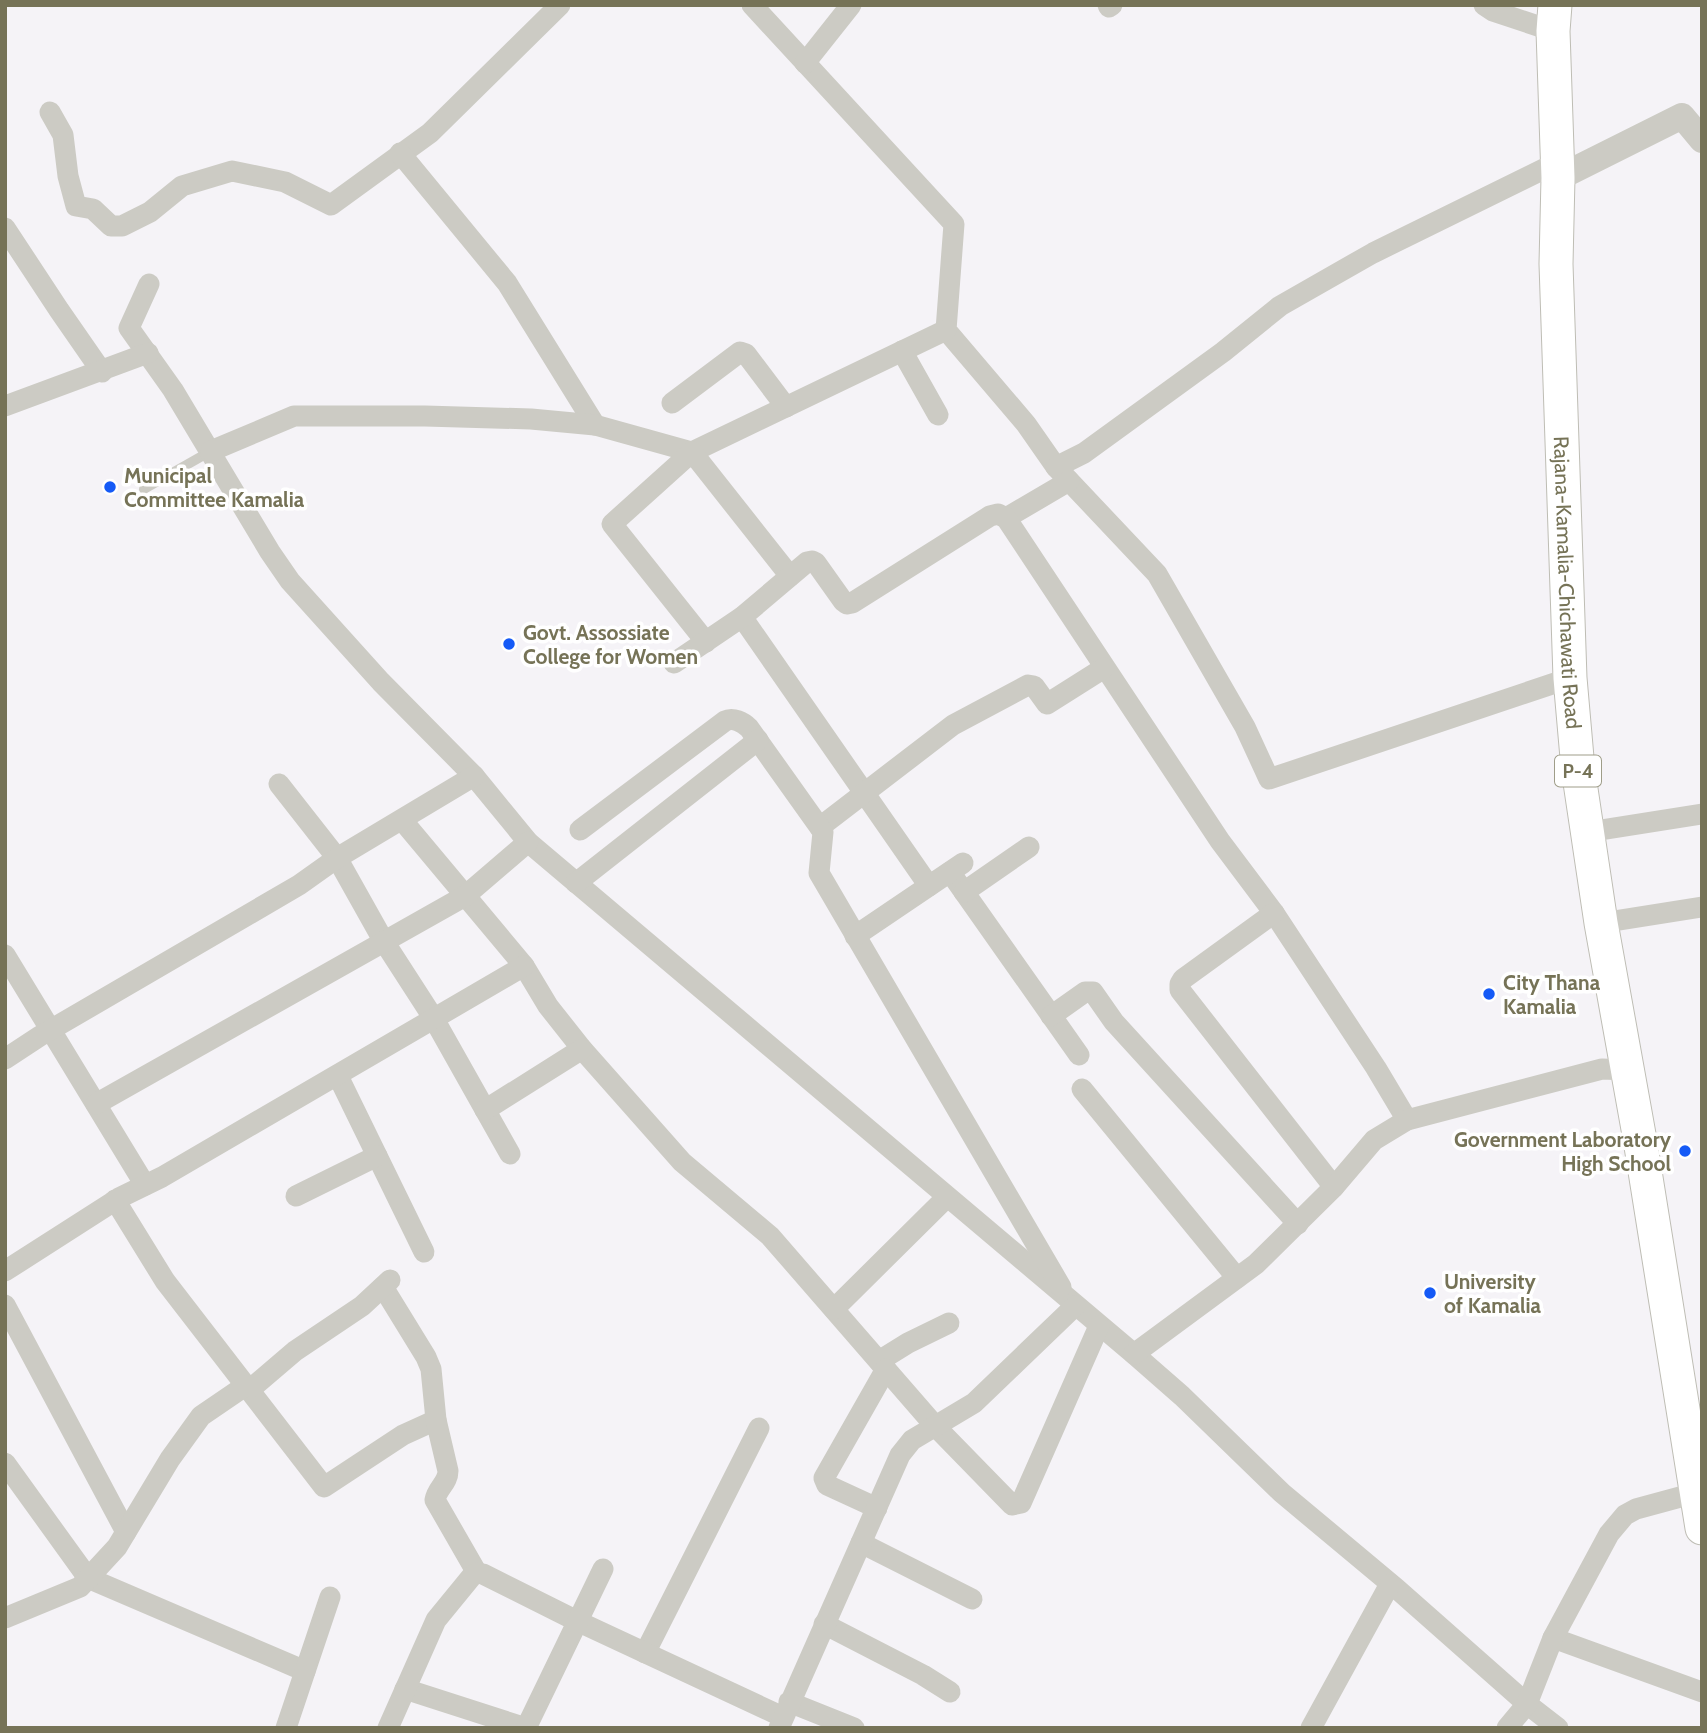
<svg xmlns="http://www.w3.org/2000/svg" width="1707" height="1733" font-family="Cabin,sans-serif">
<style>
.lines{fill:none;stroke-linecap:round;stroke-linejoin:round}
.primary-casing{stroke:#bebdb4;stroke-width:35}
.service{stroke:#cccbc4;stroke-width:10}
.minor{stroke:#cccbc4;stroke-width:21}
.tertiary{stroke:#cccbc4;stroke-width:26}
.primary{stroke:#fff;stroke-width:33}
.poi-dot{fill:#155af6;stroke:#fff;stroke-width:2.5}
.labels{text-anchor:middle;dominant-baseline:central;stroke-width:7;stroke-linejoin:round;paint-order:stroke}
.shield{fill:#fff;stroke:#9f9d89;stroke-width:2}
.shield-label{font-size:19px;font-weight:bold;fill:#767357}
.poi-label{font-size:21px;font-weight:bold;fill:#767357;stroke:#fff;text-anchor:start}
.street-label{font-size:21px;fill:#767357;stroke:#fff}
</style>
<rect width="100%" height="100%" fill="#f5f3f7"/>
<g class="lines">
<!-- primary casing -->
<g class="primary-casing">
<g id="primary">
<path id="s1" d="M1555,5L1553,31L1558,178L1556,264L1570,678L1578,769L1601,923L1640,1140L1702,1528"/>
</g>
</g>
<!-- service -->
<path class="service" d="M144,489L211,451"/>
<!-- minor -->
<g class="minor">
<path d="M752,5L954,224L946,330L1026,424L1056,467L1157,574L1245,727L1269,779L1570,678"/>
<path d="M1108,5L1109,7L1112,5"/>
<path d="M1484,5L1493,11L1553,31"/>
<path d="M805,63L851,5"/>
<path d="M50,112L63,135L68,176L76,206L93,209L111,226H122L150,212L182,186L232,171L285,182L331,205L430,133L560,5"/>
<path d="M400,153L507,283L595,425"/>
<path d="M5,228L59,310L102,372"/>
<path d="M149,284L129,328L173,390L270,552L290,581L381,682L474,776L528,842L1134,1354L1182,1396L1282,1493L1397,1589L1527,1704L1558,1728"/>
<path d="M902,351L938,415"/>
<path d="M672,403L740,352L746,354L786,407"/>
<path d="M5,406L148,353"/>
<path d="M211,451L294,416H425L531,419L595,425L692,452L946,330"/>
<path d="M1056,467L1084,453L1223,352L1280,306L1373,253L1558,162"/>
<path d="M1006,518L1069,481"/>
<path d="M742,617L929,886"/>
<path d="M706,642L612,524L692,452L790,576"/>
<path d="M674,663L742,617L807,562L812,561L816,563L843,601L847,604L852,603L990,516L998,514L1006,518L1220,841L1274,913L1376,1068L1407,1120"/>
<path d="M279,784L337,858L383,940L434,1019L510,1154"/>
<path d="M402,820L524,966L548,1006L582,1049L682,1162L770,1236L936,1427L1012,1505L1021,1503L1099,1326"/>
<path d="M820,827L953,725L1028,685L1034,686L1047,704L1104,668"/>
<path d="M580,830L725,721C733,717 743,722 749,728L823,832L819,873L1061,1287"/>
<path d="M1588,832L1702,814"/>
<path d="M950,872L1079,1055"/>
<path d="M576,883L758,740"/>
<path d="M964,892L1029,847"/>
<path d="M1274,913L1183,979L1180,984V990L1334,1187"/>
<path d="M1601,923L1702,907"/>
<path d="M855,936L963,863"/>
<path d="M5,955L145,1185"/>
<path d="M1051,1016L1085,992H1093L1114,1022L1298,1224"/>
<path d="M5,1059L40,1036L299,885L337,858L474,776"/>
<path d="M338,1076L424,1252"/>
<path d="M1082,1089L1237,1278"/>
<path d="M96,1104L465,896L528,842"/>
<path d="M485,1110L582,1049"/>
<path d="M296,1196L377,1156"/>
<path d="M115,1200L165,1281L324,1487L403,1435L436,1420"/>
<path d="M5,1271L119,1198L162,1177L524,966"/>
<path d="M383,1287L426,1357L431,1369L436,1420L448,1471C448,1483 437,1488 435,1500L477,1573"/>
<path d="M5,1305L126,1532"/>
<path d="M834,1309L947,1197"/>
<path d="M1134,1354L1256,1264L1334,1187L1374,1140L1407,1120L1602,1069L1627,1070"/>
<path d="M879,1361L908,1343L949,1323"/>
<path d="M5,1463L88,1578L305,1671"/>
<path d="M877,1508L827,1485L824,1478L886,1369"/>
<path d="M861,1543L972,1599"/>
<path d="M5,1618L80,1587L117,1547L170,1459L201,1416L245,1386H254L295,1351L362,1306L390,1280"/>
<path d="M824,1624L923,1675L950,1692"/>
<path d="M1553,1638L1702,1692"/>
<path d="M645,1653L759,1428"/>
<path d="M405,1689L526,1728"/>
<path d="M789,1702L854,1728"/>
<path d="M286,1728L330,1597"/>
<path d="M388,1728L436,1620L472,1576L477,1573L483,1574L577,1621L783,1717"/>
<path d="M526,1728L603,1569"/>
<path d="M779,1728L900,1455L912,1440L974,1403L1075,1306"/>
<path d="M1311,1728L1390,1584"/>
<path d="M1507,1728L1527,1704L1553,1638L1609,1534L1625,1515L1636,1509L1695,1493"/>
</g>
<!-- tertiary -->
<path class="tertiary" d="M1558,178L1682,116L1702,140"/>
<!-- primary -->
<use href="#primary" class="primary"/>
</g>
<!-- markers -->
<g class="poi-dot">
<circle cx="110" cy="487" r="7"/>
<circle cx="509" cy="644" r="7"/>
<circle cx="1489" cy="994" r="7"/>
<circle cx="1685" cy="1151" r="7"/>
<circle cx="1430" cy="1293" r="7"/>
</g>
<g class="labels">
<!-- shield labels -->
<rect class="shield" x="1555" y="755.5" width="46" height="31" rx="5"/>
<g class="shield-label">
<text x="1578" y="771">P-4</text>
</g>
<!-- poi labels -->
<g class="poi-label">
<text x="124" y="475">Municipal<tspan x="124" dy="24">Committee Kamalia</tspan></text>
<text x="523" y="632">Govt. Assossiate<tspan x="523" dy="24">College for Women</tspan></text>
<text x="1503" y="982">City Thana<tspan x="1503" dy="24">Kamalia</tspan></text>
<text x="1671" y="1139" text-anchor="end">Government Laboratory<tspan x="1671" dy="24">High School</tspan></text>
<text x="1444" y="1281">University<tspan x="1444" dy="24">of Kamalia</tspan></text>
</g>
<!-- street labels -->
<g class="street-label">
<text stroke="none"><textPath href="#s1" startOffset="578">Rajana-Kamalia-Chichawati Road</textPath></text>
</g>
</g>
<!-- border -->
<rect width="1707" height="1733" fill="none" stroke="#767357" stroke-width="14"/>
</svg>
